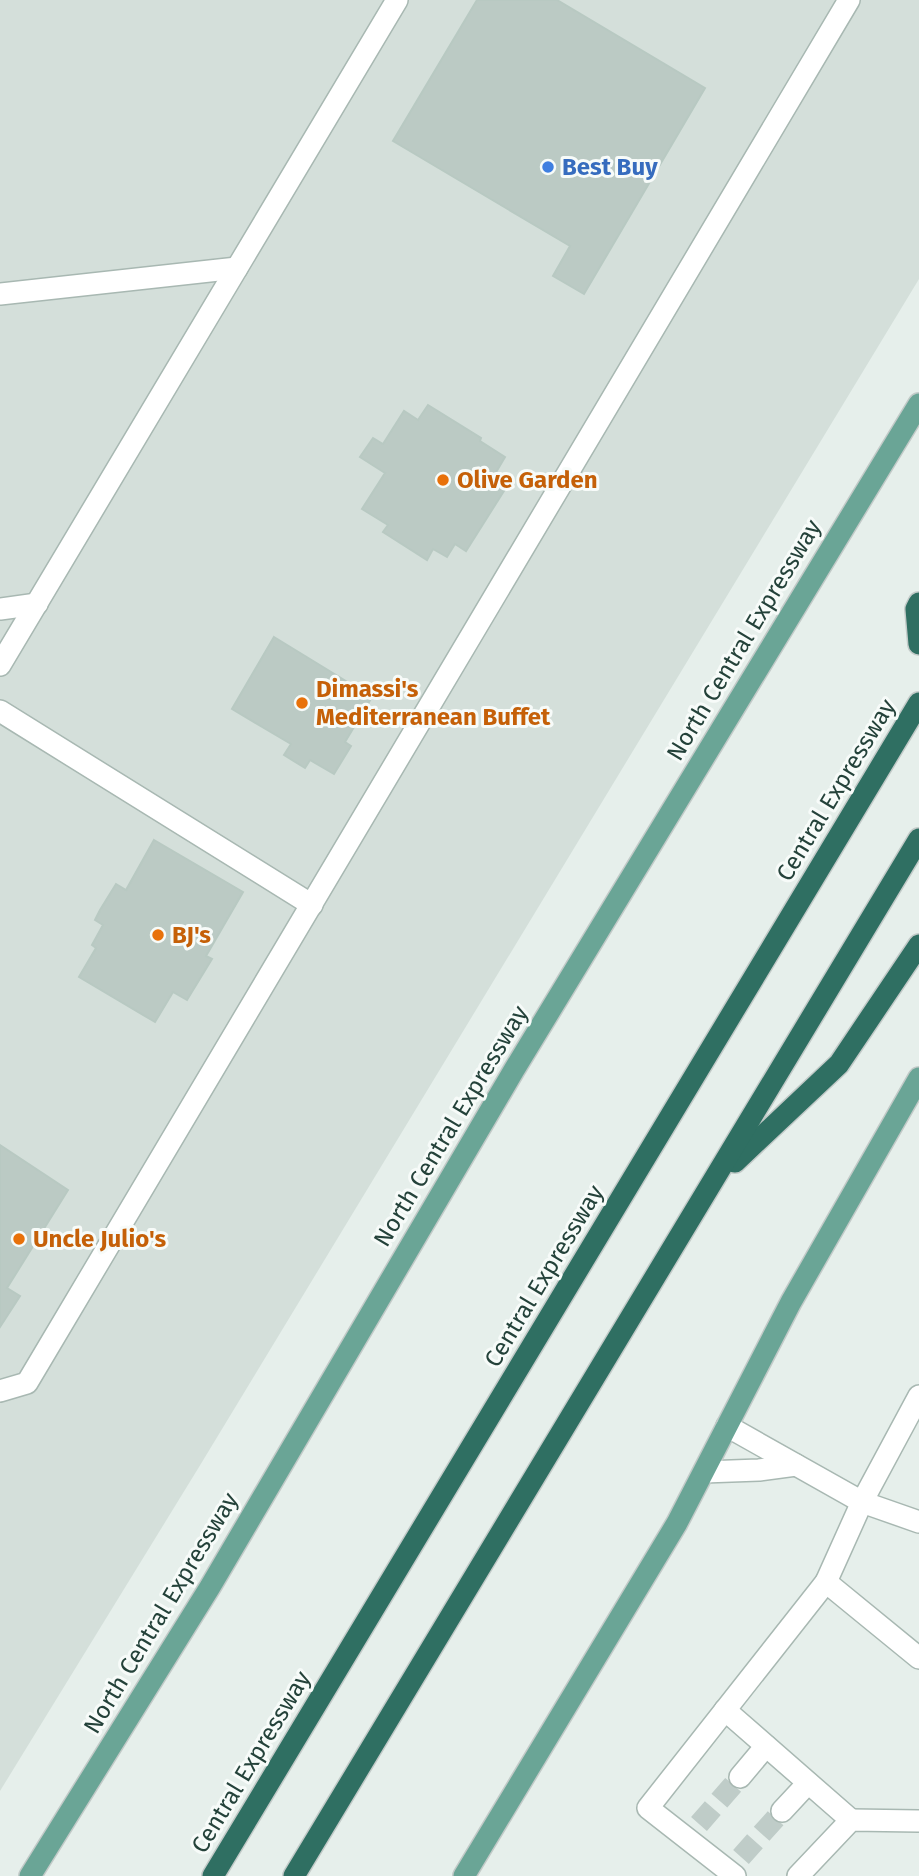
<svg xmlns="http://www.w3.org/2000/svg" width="919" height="1876" font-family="'Fira Sans',sans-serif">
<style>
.built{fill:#d4dfda}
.building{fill:#bbcac4;stroke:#b8c9c2;stroke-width:2}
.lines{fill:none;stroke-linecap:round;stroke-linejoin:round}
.minor-tunnel{stroke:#bfccc8;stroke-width:21;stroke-dasharray:21 10;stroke-linecap:butt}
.minor-casing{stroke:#a8b8b2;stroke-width:24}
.major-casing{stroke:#c2cac8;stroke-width:24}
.highway-casing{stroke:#c2cac8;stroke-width:24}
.minor{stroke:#fff;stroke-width:21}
.major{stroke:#6aa596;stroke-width:21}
.highway{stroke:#2f6f62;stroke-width:21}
.shop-dot{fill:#3f7fe0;stroke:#f7fbf9;stroke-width:2.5}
.food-dot{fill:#e8710a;stroke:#f7fbf9;stroke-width:2.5}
.labels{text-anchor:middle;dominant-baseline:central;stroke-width:6;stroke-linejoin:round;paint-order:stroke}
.shop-label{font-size:24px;font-weight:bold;fill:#366cbe;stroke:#f7fbf9;text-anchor:start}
.food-label{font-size:24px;font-weight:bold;fill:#c56008;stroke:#f7fbf9;text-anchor:start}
.street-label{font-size:24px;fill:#24423a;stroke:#f7fbf9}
</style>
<rect width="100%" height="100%" fill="#e6efeb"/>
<!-- built -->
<path class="built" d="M0,0H919V279L199,1467L0,1791Z"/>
<!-- building -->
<g class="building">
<path d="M477,0H557L705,88L584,294L553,276L570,246L393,141Z"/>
<path d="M428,405L481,438L480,441L505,457L495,474L509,483L466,551L455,544L447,557L433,549L427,560L383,532L388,525L362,509L385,473L360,457L373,438L383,444L404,411L418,420Z"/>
<path d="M274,637L372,697L345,742L351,746L334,774L310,760L305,768L284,755L291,744L232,709Z"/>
<path d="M154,840L243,892L206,956L212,959L187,1000L173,992L155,1022L79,977L96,948L92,945L103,925L95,920L100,910L116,884L126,890Z"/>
<path d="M0,1145L68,1190L7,1288L20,1296L0,1327Z"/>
</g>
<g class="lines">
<!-- minor-tunnel -->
<g class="minor-tunnel">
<path d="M699,1824L740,1777"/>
<path d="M741,1857L782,1811"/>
</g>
<!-- minor casing -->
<g class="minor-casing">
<g id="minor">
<path d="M0,294L237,268"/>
<path d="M0,609L37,604"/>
<path d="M0,665L397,0"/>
<path d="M0,711L312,905"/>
<path d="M0,1391L27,1383L849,0"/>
<path d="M919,1396L862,1502L826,1582L919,1658"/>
<path d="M727,1426L862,1502L919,1522"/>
<path d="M704,1472L759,1470L796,1465"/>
<path d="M725,1710L851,1820"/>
<path d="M740,1777L766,1746"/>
<path d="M782,1811L808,1783"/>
<path d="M735,1876L648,1808L826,1582"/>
<path d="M798,1876L851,1820L919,1821"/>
</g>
</g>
<!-- major casing -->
<g class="major-casing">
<g id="major">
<path d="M30,1876L210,1587L514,1070L919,404"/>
<path d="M464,1876L677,1523L791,1302L919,1078"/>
</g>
</g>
<!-- highway casing -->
<g class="highway-casing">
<g id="highway">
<path d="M919,603L916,609L919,644"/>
<path d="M735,1162L839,1064L919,945"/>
<path d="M213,1876L919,703"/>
<path d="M294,1876L919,839"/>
</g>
</g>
<!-- minor -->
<use href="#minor" class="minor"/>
<!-- major -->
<use href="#major" class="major"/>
<!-- highway -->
<use href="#highway" class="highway"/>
</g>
<!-- markers -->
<circle class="shop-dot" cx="548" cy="167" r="7"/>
<g class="food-dot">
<circle cx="443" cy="480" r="7"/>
<circle cx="302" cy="703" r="7"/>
<circle cx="158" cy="935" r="7"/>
<circle cx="19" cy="1239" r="7"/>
</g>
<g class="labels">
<!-- shop labels -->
<g class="shop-label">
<text x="562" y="167">Best Buy</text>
</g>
<!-- food labels -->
<g class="food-label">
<text x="457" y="480">Olive Garden</text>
<text x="316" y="689">Dimassi's<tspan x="316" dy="28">Mediterranean Buffet</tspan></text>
<text x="172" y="935">BJ's</text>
<text x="33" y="1239">Uncle Julio's</text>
</g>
<!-- street labels -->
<g class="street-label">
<text transform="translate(744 640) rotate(-59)">North Central Expressway</text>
<text transform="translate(836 790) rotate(-59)">Central Expressway</text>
<text transform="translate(451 1126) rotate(-59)">North Central Expressway</text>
<text transform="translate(544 1276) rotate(-59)">Central Expressway</text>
<text transform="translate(161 1613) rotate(-59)">North Central Expressway</text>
<text transform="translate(251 1762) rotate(-59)">Central Expressway</text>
</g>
</g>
</svg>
